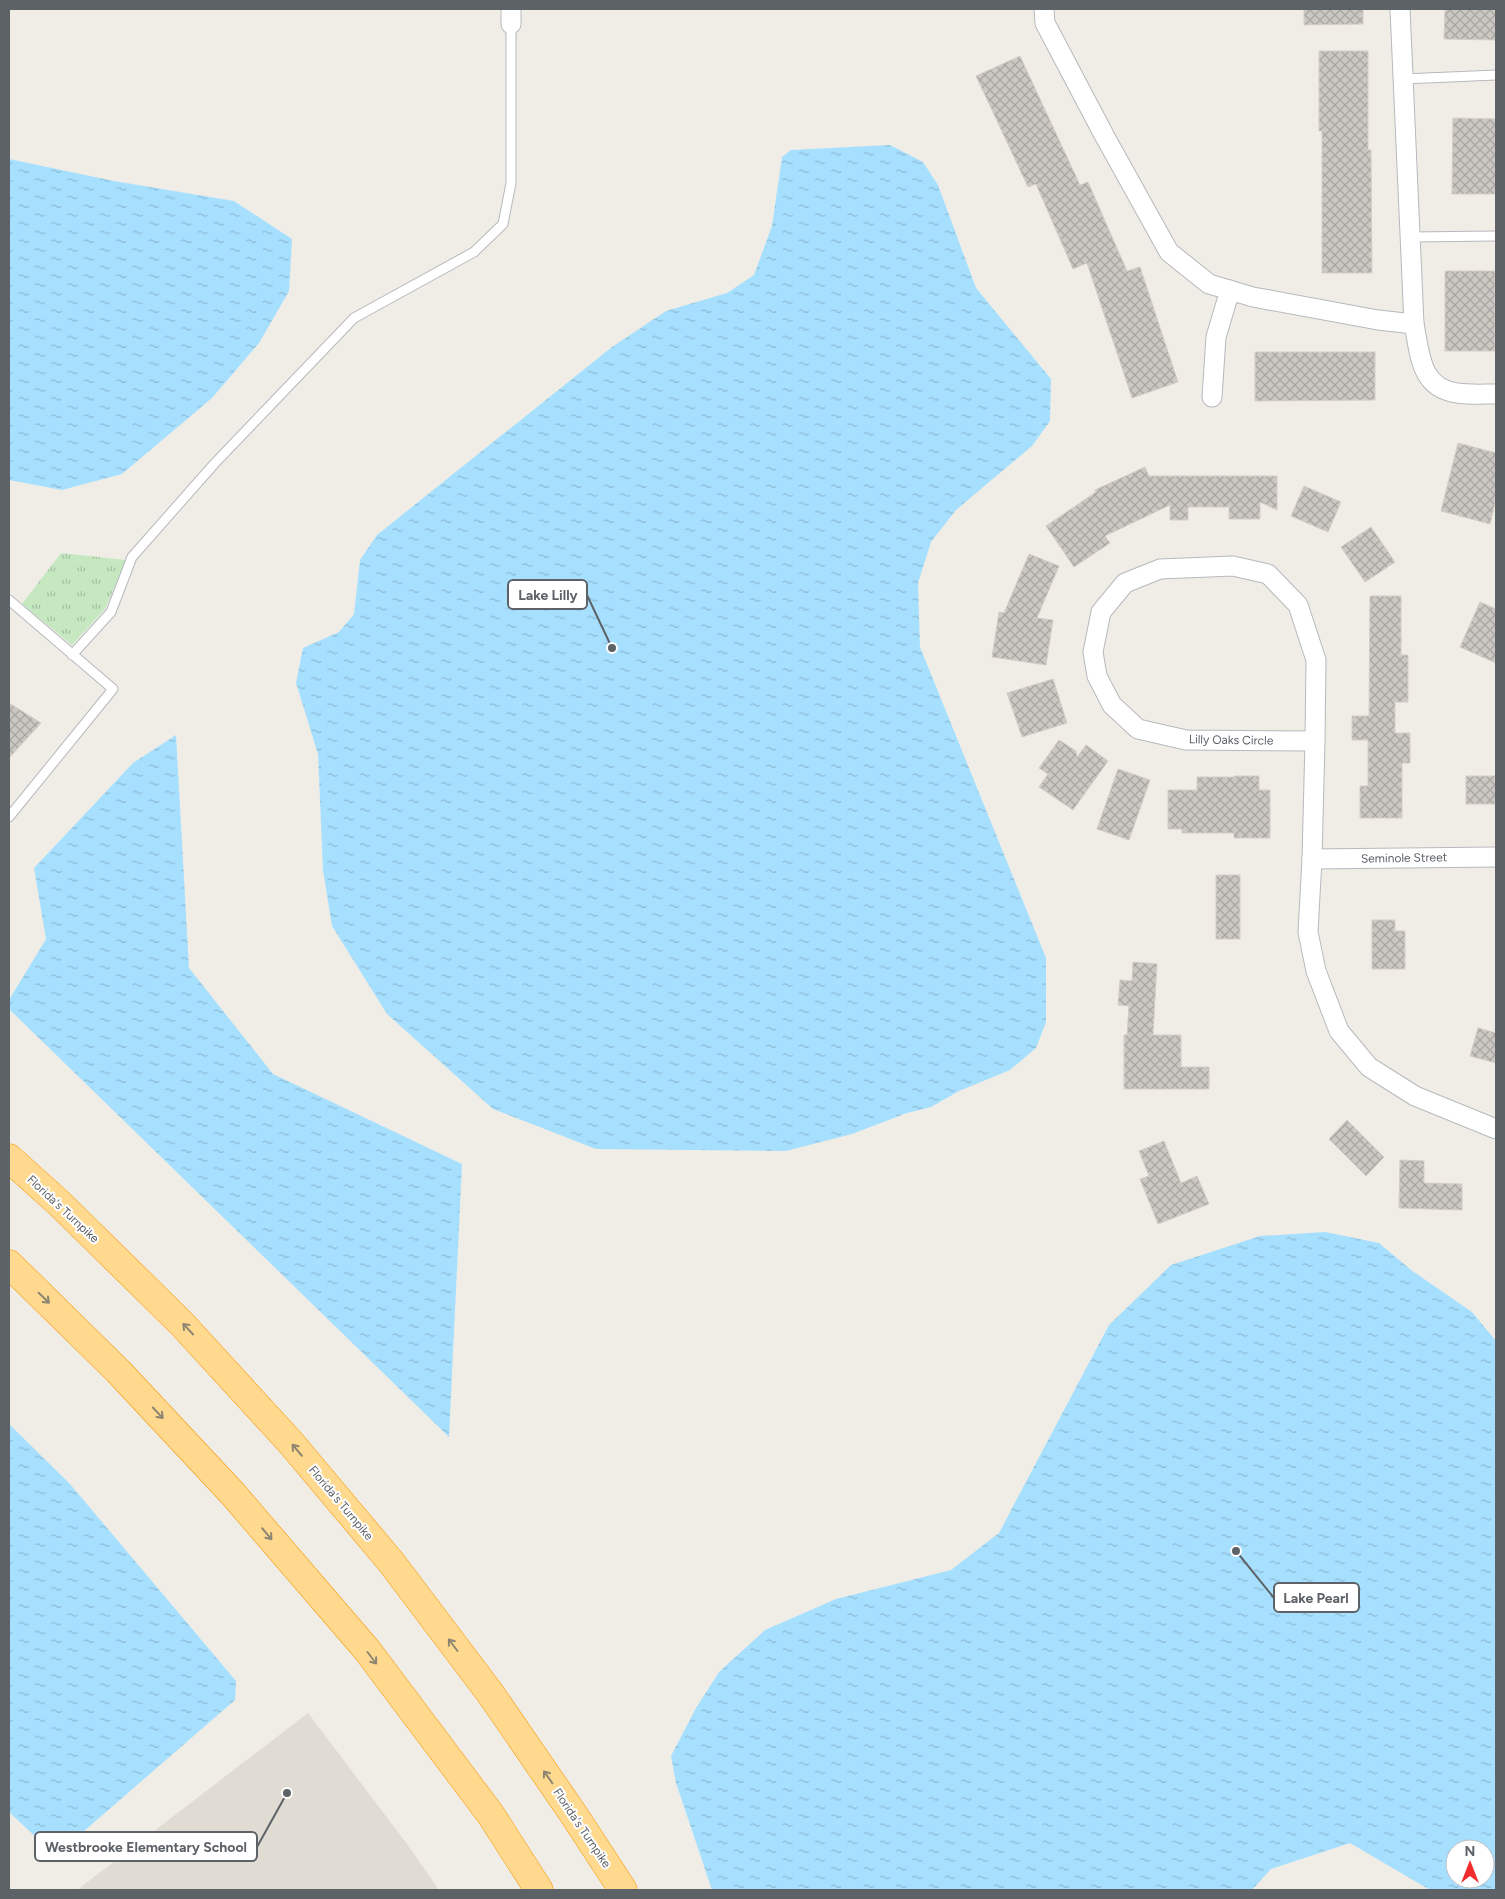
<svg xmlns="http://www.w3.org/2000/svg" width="1505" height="1899" font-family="Figtree,sans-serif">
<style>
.education{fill:#e0dcd4}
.park{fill:url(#park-tufts)}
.water{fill:url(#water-ripples);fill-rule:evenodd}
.building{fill:url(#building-cross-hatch);stroke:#d5cec4}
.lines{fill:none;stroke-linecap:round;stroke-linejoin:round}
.service-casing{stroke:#b6b9bd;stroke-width:11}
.minor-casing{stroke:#b6b9bd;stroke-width:21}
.motorway-casing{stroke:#f69500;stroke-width:29}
.service{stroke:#fff;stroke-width:9}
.minor{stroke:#fff;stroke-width:19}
.motorway{stroke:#ffd98e;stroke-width:28}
.oneway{stroke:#8e8673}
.labels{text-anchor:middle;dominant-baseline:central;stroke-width:4;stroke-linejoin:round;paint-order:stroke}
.street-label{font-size:12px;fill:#5d6267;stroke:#fff}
.leader{fill:none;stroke:#5d6267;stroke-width:2}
.callout-dot{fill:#5d6267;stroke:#fff;stroke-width:2}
.callout{fill:#fff;stroke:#5d6267;stroke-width:2}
.callout-label{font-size:14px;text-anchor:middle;font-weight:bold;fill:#5d6267}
</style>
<defs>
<pattern id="park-tufts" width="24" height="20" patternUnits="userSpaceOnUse" patternTransform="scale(1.25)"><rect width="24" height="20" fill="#c5e8c1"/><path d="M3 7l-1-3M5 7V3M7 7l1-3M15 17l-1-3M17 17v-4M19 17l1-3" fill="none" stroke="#a3bfa1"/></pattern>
<pattern id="water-ripples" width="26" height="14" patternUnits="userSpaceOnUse" patternTransform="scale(1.25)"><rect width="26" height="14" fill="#a7e0ff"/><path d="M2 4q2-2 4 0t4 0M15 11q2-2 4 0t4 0" fill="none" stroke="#8bb9d2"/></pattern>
<pattern id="building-cross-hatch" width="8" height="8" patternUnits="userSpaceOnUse" patternTransform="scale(1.25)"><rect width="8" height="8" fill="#cbc8c3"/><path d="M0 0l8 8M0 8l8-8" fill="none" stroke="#a8a6a2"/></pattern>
</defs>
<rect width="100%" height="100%" fill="#f0ede6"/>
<!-- education -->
<path class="education" d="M308,1713L407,1844L439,1890H77Z"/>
<!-- park -->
<path class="park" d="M61,553L126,560L105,609L72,645L22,604Z"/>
<!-- water -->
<g class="water">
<path d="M890,145L923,162L938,185L976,288L1051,379L1050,421L1032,446L956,510L931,542L918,583L920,647L1046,958V1022L1036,1048L1010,1070L959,1091L931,1107L907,1113L852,1134L786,1151L596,1149L493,1109L387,1014L332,926L323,870L318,754L296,683L303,648L339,632L354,614L360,560L377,535L612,347L666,311L727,293L754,275L772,226L782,157L791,150Z"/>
<path d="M9,159L114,181L234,201L292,239L289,291L259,343L212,398L122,474L62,490L9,480Z"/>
<path d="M176,735L189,968L273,1074L462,1164L449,1437L9,1009V1000L46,939L34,868L133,763Z"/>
<path d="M1325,1232L1379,1243L1411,1270L1472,1312L1496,1341V1890H1430L1350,1843L1271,1869L1252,1890H712L676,1783L671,1756L696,1708L719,1672L765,1630L836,1599L951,1570L999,1533L1109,1325L1171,1265L1260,1236ZM1455,1849H1485V1879H1455Z"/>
<path d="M9,1424L70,1484L236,1681L235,1700L68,1845L39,1840L9,1812Z"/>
</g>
<!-- building -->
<g class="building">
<path d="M1304,9H1363V24L1304,25Z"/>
<path d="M1445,9H1496V40L1444,39Z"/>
<path d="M1319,51H1368V150H1371L1372,273H1322V131H1319Z"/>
<path d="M1020,56L1080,185L1088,182L1127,271L1140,267L1178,382L1132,398L1087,263L1073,269L1036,184L1028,187L976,76Z"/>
<path d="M1453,118L1496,119V194H1452Z"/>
<rect x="1445" y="271" width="50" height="80"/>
<path d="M1255,352H1375V400L1255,401Z"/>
<path d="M1458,443L1496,453V499L1490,524L1441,511Z"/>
<path d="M1145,467L1149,476H1277V510L1260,502V519H1229V507H1188V520H1170V505L1105,536L1110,543L1074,567L1046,526L1096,492L1095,490Z"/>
<path d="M1304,486L1341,502L1328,532L1291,516Z"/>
<path d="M1371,527L1395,562L1365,582L1341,547Z"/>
<path d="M1029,554L1059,566L1037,618L1053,620L1046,665L992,657L999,612L1004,613Z"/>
<path d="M1370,596H1401V655H1408V702H1395V733H1410V763H1402V818H1360V786H1368V740H1352V716H1369Z"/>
<path d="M1480,602L1496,609V663L1460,647Z"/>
<path d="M1053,679L1067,723L1022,737L1007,693Z"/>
<path d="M9,703L41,723L9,758Z"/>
<path d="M1059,740L1076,751L1077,757L1086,745L1108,761L1073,810L1039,787L1048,774L1039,768Z"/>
<path d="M1118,769L1150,780L1129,840L1097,829Z"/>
<path d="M1234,776H1259V790H1270V838H1234V833H1182V829H1168V790H1197V777H1234Z"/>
<rect x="1466" y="776" width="30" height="28"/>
<rect x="1216" y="875" width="24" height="64"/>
<path d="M1372,920H1395V931H1405V969H1372Z"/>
<path d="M1133,962L1157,964L1153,1035H1181V1067H1209V1089H1124V1035H1127L1129,1006L1118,1005L1120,980L1132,981Z"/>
<path d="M1478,1028L1496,1033V1063L1470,1056Z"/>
<path d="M1347,1120L1384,1157L1366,1176L1329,1139Z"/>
<path d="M1164,1141L1181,1183L1197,1176L1209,1204L1158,1224L1140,1179L1149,1176L1139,1151Z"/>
<path d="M1400,1160L1424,1161V1183L1462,1184V1210L1399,1208Z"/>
</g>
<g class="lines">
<!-- service casing -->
<g class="service-casing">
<g id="service">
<path d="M1403,79L1496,75"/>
<path d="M1410,237L1496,236"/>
<path d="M9,600L113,689L9,817"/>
<path d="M72,655L111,612L132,557L215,463L354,318L474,252L503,224L511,183V24"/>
</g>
</g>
<!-- minor casing -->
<g class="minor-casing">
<g id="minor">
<path d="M511,9V24"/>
<path d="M1044,9L1045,23L1104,135L1169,252L1209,284L1253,297L1378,320L1414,324"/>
<path d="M1400,9L1414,324C1420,354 1420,388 1457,393C1470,395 1484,394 1496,394"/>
<path d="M1212,397L1216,337L1230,290"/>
<path d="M1315,741L1186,740L1138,729L1112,705L1097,676L1093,652L1101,612L1125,583L1160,569L1233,566L1268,574L1298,605L1316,660L1315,741L1312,859L1308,932L1316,971L1339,1031L1369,1067L1415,1096L1496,1129"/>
<path d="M1312,859L1496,857"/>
</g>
</g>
<!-- motorway casing -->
<g class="motorway-casing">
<g id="motorway">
<path d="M9,1158L60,1204L182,1324L291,1443L391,1562L490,1693L574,1815L623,1890"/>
<path d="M9,1264L118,1371L233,1494L367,1650L491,1815L539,1890"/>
</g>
</g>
<!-- service -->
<use href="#service" class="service"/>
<!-- minor -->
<use href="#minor" class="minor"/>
<!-- motorway -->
<use href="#motorway" class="motorway"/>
</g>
<!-- one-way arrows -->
<defs><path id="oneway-shaft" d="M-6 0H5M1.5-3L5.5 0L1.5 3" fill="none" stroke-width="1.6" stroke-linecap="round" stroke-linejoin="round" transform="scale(1.25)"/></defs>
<g class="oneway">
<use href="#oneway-shaft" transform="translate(44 1298) rotate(44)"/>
<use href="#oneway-shaft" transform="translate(188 1329) rotate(-133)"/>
<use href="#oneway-shaft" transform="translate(158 1413) rotate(47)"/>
<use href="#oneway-shaft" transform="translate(297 1450) rotate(-130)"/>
<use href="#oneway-shaft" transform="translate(267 1534) rotate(50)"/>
<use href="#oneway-shaft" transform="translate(453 1645) rotate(-127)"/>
<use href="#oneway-shaft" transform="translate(372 1658) rotate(53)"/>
<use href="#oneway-shaft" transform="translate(548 1777) rotate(-125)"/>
</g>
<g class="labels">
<!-- street labels -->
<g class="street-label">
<text transform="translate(1231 740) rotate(1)">Lilly Oaks Circle</text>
<text transform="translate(1404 858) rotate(-1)">Seminole Street</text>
<text transform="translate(63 1209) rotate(43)">Florida's Turnpike</text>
<text transform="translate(341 1503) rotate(50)">Florida's Turnpike</text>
<text transform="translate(582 1828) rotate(56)">Florida's Turnpike</text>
</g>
</g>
<!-- callouts -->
<path class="leader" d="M612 648L587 595M1236 1551L1274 1598M287 1793L257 1847"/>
<g class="callout-dot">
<circle cx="612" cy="648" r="5"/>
<circle cx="1236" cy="1551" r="5"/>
<circle cx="287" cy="1793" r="5"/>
</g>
<g class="callout">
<rect x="508" y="580" width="79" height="29" rx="5"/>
<rect x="1274" y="1583" width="85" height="29" rx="5"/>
<rect x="35" y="1832" width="222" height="29" rx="5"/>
</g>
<g class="callout-label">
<text x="548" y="600">Lake Lilly</text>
<text x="1316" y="1603">Lake Pearl</text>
<text x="146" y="1852">Westbrooke Elementary School</text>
</g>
<!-- border -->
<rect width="1505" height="1899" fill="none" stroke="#5d6267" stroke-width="20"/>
<!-- north arrow -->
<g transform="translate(1470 1864)"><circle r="24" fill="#ffffff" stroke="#bec0c2"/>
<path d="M0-4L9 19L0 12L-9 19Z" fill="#f02c2c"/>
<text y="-8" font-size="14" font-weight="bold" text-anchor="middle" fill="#5d6267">N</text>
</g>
</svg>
